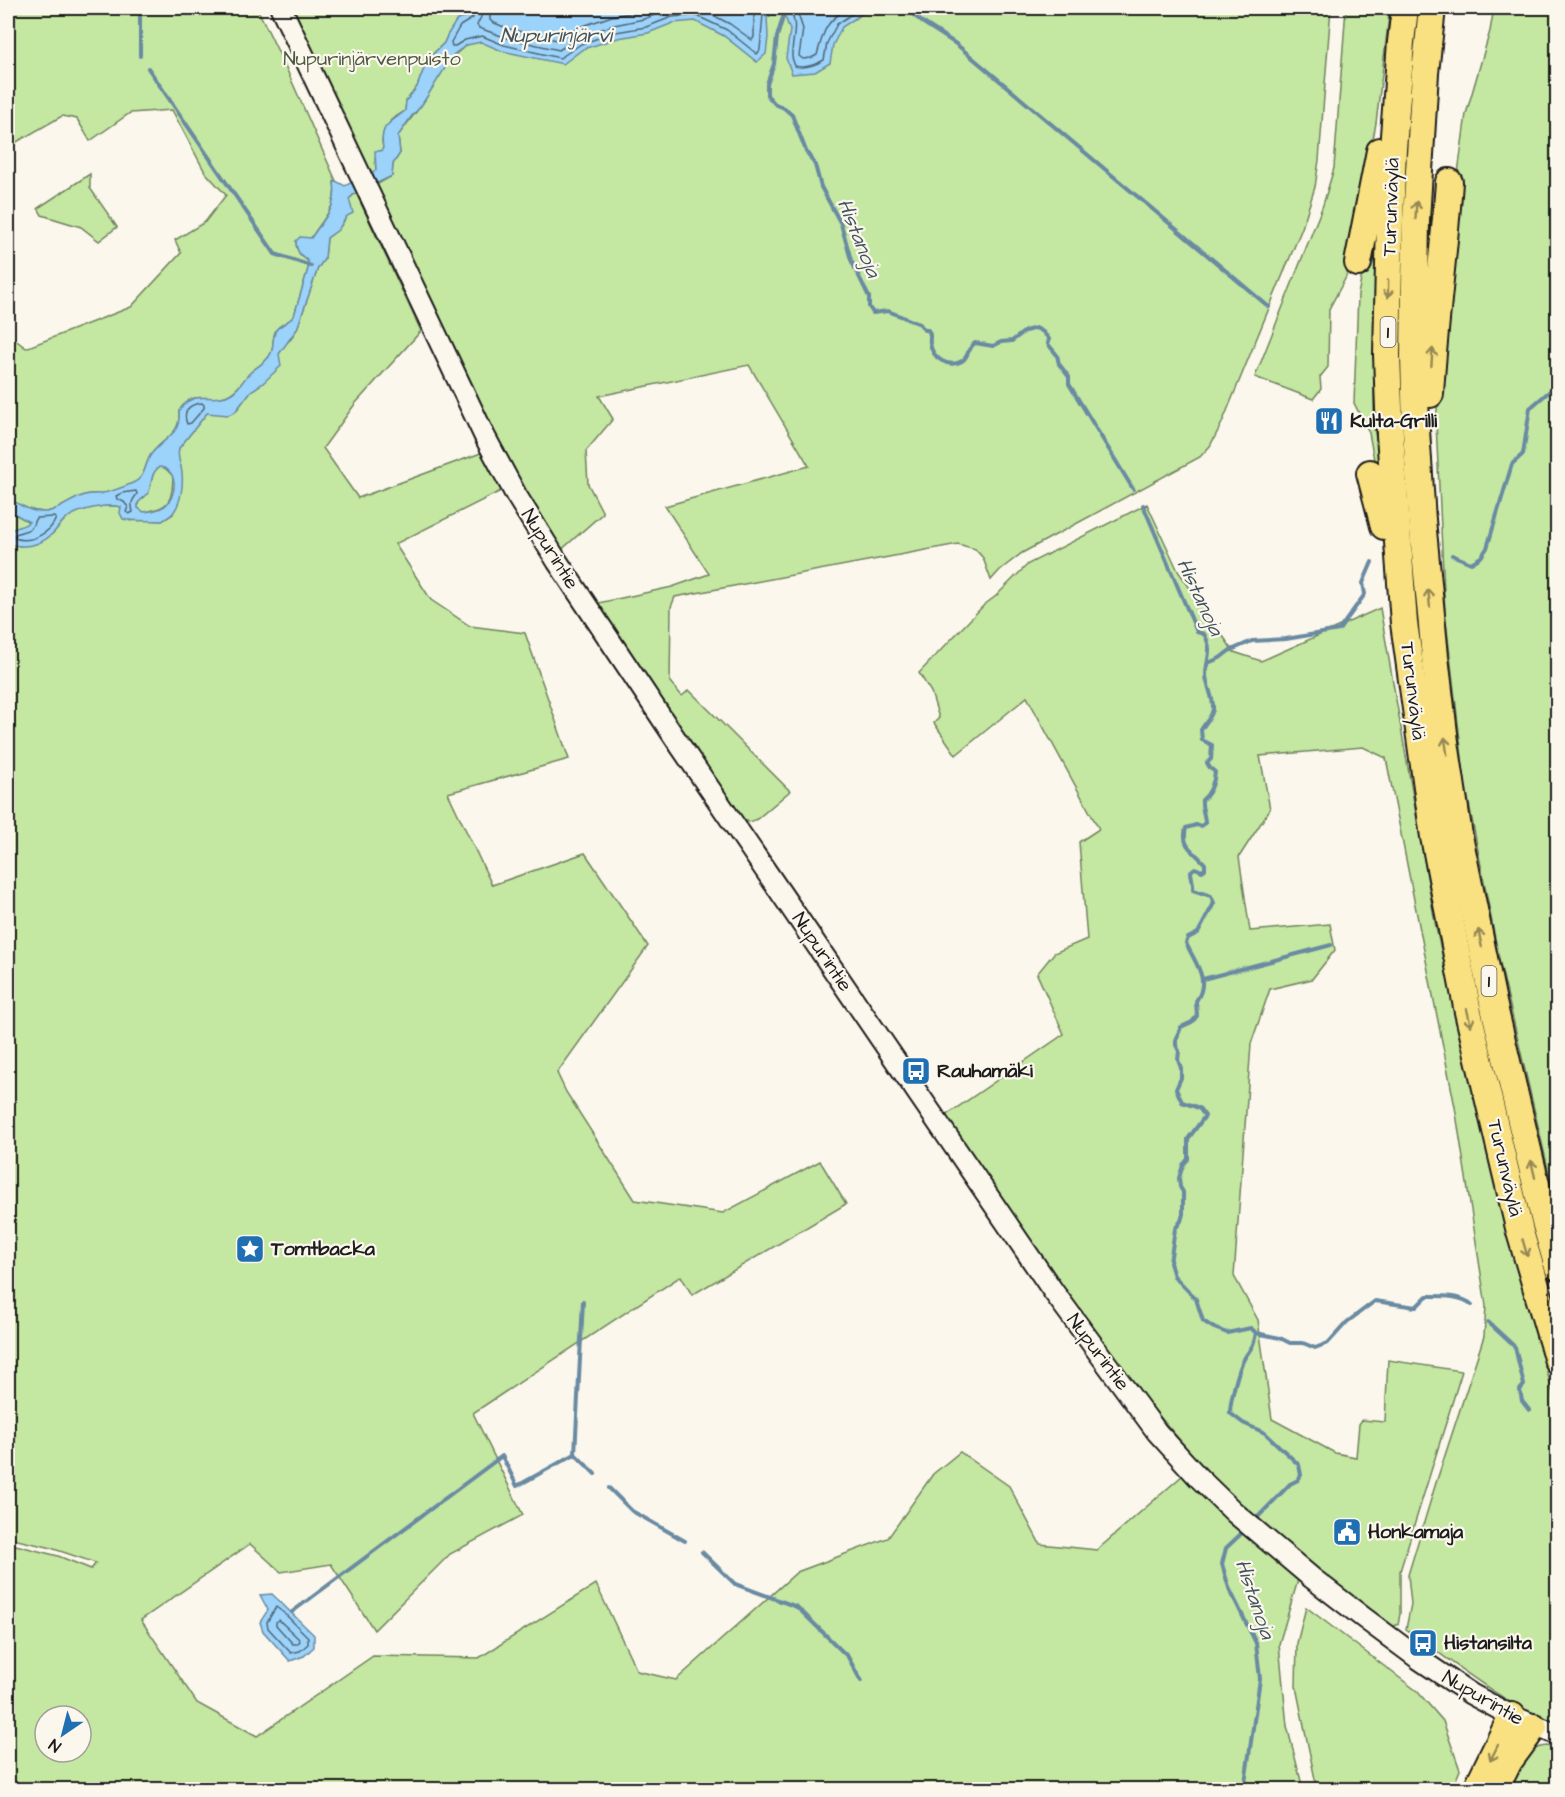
<svg xmlns="http://www.w3.org/2000/svg" width="1565" height="1797" font-family="'Architects Daughter',sans-serif">
<style>
.green{fill:#c4e7a1;stroke:#70825e;stroke-width:1.5;fill-rule:evenodd}
.water{fill:#9cd3fb;stroke:#698aa2;stroke-width:1.5;fill-rule:evenodd}
.lines{fill:none;stroke-linecap:round;stroke-linejoin:round}
.shore{stroke:#4f6575;stroke-width:1.5}
.stream{stroke:#698aa2;stroke-width:4}
.secondary-casing{stroke:#1c1c1c;stroke-width:24}
.highway-casing{stroke:#1c1c1c;stroke-width:30}
.secondary{stroke:#fbf7ec;stroke-width:20}
.highway{stroke:#f9e181;stroke-width:26}
.oneway{stroke:#968854}
.labels{text-anchor:middle;dominant-baseline:central;stroke-width:4.5;stroke-linejoin:round;paint-order:stroke}
.shield{fill:#fbf7ec;stroke:#5f5e5a;stroke-width:1.5}
.shield-label{font-size:18px;font-weight:bold;fill:#1c1c1c}
.park-label{font-size:20px;fill:#4e5944;stroke:#fbf7ec}
.street-label{font-size:20px;fill:#1c1c1c;stroke:#fbf7ec}
.poi-label{font-size:20px;font-weight:bold;fill:#1c1c1c;stroke:#fbf7ec;text-anchor:start}
.water-label{font-size:21px;font-style:italic;fill:#42535f;stroke:#fbf7ec}
</style>
<rect width="100%" height="100%" fill="#fbf7ec"/>
<filter id="ink" filterUnits="userSpaceOnUse"><feTurbulence type="fractalNoise" baseFrequency=".0167" numOctaves="2"/><feDisplacementMap in="SourceGraphic" scale="12" xChannelSelector="R" yChannelSelector="G"/><feConvolveMatrix kernelMatrix="1 2 1 2 8 2 1 2 1" color-interpolation-filters="sRGB"/></filter>
<g filter="url(#ink)">
<!-- green -->
<g class="green">
<path d="M8,8H257L286,68L336,181L334,182C338,208 323,218 311,238L296,241C296,251 300,255 308,261V269L294,316C289,322 281,324 276,330C272,337 274,346 271,353C267,363 258,365 251,372C243,380 239,390 228,395C207,405 196,386 179,411C181,435 166,436 153,452C145,460 147,473 138,480C133,484 111,492 103,493C97,495 91,493 85,495C71,499 61,510 46,512C32,513 20,505 8,498V337L10,336L26,348L131,307L181,253L175,240L205,222L226,195L205,172L172,110L130,113L90,141L77,119L62,116L8,147Z"/>
<path d="M290,8H641L767,16L824,8H1331L1319,160L1315,187L1302,228L1222,423L1210,446L1200,457L1022,553L1000,570L991,580L983,558L975,549L958,544L675,597L671,607L670,682L682,696L689,690L790,791L757,819L749,822L737,817L594,604L672,587L709,574L665,506L809,466L749,365L599,396L613,419L586,451L588,484L603,513L560,551L522,486L489,424L376,185L392,176L393,164L400,153L398,136C406,124 416,113 424,101C439,79 444,61 467,45L468,15L456,22L448,34L444,43L432,55L423,71L417,87L406,101L405,111L391,120L382,140L383,148L375,158L376,171L369,174Z"/>
<path d="M1346,8H1390L1376,123L1351,260L1346,277L1329,309L1328,367L1320,377L1321,389L1313,399L1255,377L1323,205L1334,168Z"/>
<path d="M1494,8H1557V1207L1499,959L1465,783L1445,613L1436,423L1450,232L1466,114L1490,31Z"/>
<path d="M90,174V188L117,227L99,241L81,227L42,215L38,208Z"/>
<path d="M1380,190L1374,346V428L1376,439L1379,443L1381,481L1376,470L1369,433L1354,403L1358,294Z"/>
<path d="M356,193L421,331L355,404L323,448L358,498L481,453L503,490L395,544L431,600L470,626L525,633L569,759L448,793L492,885L585,853L648,946L557,1073L566,1092L635,1200L723,1213L820,1161L846,1204L692,1295L681,1276L473,1413L523,1515L450,1554L374,1630L331,1564L281,1572L250,1544L141,1620L197,1703L257,1736L373,1656L479,1658L596,1584L637,1671L676,1680L797,1572L888,1538L933,1474L960,1452L1009,1486L1040,1544L1097,1550L1183,1475L1298,1580L1279,1644L1287,1726L1303,1789H8V1543L58,1556L91,1569L96,1563L48,1547L8,1538V510L29,522L25,525L20,546C34,544 44,542 54,532C58,528 62,521 67,518C78,509 107,503 121,507L130,521L143,519L162,521L173,514L181,468L177,455L179,448L207,413L235,412L251,391L263,383L284,345L291,339L297,329L318,268L325,258L327,238C344,226 347,219 349,199ZM45,1716H81V1752H45Z"/>
<path d="M159,467H164L173,476C172,500 171,508 144,512L138,508V503C141,499 147,496 149,491C153,481 150,474 159,467Z"/>
<path d="M1147,504L1178,571L1234,652L1261,661L1380,608L1436,928L1494,1180L1557,1408V1725C1502,1703 1454,1663 1406,1629L1411,1604L1408,1575L1435,1486L1484,1336L1486,1306L1455,1107L1386,758L1363,747L1260,756L1270,809L1239,857L1250,931L1330,924L1335,950L1312,979L1270,989L1251,1044L1234,1276L1258,1320L1272,1419L1335,1453L1356,1457L1359,1424L1362,1420L1385,1422L1388,1360L1462,1371L1400,1571V1614L1398,1624L1391,1628L1315,1571L1236,1503L1194,1457L1134,1386L988,1181L945,1116L1064,1034L1037,974L1054,953L1087,939L1079,842L1099,829L1027,697L956,755L934,723L939,718L931,692L919,673L984,605L996,596L1028,564Z"/>
<path d="M1306,1607L1417,1691L1443,1721L1460,1770L1452,1789H1317L1296,1687L1297,1643Z"/>
<path d="M1547,1746L1557,1750V1789L1501,1790C1514,1769 1521,1748 1547,1746Z"/>
</g>
<!-- water -->
<g class="water">
<path d="M467,8H871L842,27L833,45L830,63L815,72L792,74L786,58L790,30L784,14L767,17L768,37L766,54L757,62L724,36L695,21L673,23L648,33L618,38L583,49L563,64L502,51L481,42L467,45L454,54L421,106L411,117L398,136L400,153L393,164L392,176L354,194L349,199L353,213L347,216L338,230L327,238L325,258L318,268L297,329L279,354L281,366L263,383L251,391L235,412L228,415L207,413L179,448C177,456 179,459 181,467C184,480 182,502 173,513C171,516 165,519 162,521C149,520 135,522 123,519L120,513L121,507C107,503 78,510 67,518C62,521 58,528 54,532C43,544 28,548 12,545L8,537C11,525 21,529 29,522L8,510V498C20,505 32,513 46,512C61,510 71,499 85,495C91,493 97,495 103,493C111,492 133,484 138,480C147,473 145,460 153,452C166,436 181,435 179,411C193,387 213,405 232,393C240,388 244,378 251,372C258,365 267,363 271,353C274,346 272,337 276,330C281,324 289,322 294,316L308,269V261C300,255 296,251 296,241L300,237L311,238C324,218 338,208 334,182L336,181L345,186L376,170L375,151H381L383,148C379,125 390,123 405,111L406,101L417,87L423,71L432,55L444,43L448,34L456,21L468,15ZM159,467C179,468 178,498 163,507C157,511 151,511 144,512L138,508V503C141,499 147,496 149,491C153,481 150,474 159,467Z"/>
<path d="M272,1594L314,1635V1647L304,1656L290,1661L263,1631L260,1622L268,1610L260,1595Z"/>
</g>
<g class="lines">
<!-- shore -->
<g class="shore">
<path d="M473,8V18L460,26L451,42L452,46H455L465,40L482,36L504,45L560,58L581,44L616,32L646,27L672,17L695,15L727,30L757,54L760,50L763,14L767,10L785,8C802,19 791,41 792,56C792,59 794,63 795,66C805,69 815,65 824,60L827,43L837,24L861,8"/>
<path d="M481,8V17L477,25L479,28L507,38L559,50L579,37L614,25L644,19L670,9L694,8L701,9L730,24L752,40L754,37V16L758,8"/>
<path d="M490,8V20L492,22L509,29L557,40L577,28L612,16L642,11L650,8"/>
<path d="M796,8L803,29L799,56L803,59L811,58L817,55C824,30 825,22 848,8"/>
<path d="M202,403L204,405V408L191,423L187,424C182,411 189,404 202,403Z"/>
<path d="M136,491L137,494C131,502 131,503 133,512L129,514L126,512L128,507L124,502L117,499L116,496L122,493Z"/>
<path d="M53,517L56,518C51,533 30,544 15,538V535C20,530 29,533 33,525C34,523 34,520 36,518Z"/>
<path d="M276,1607L284,1613L308,1637V1644L300,1651L291,1653L268,1628L267,1622Z"/>
<path d="M279,1620L299,1639L300,1641L297,1644H293L276,1625V1622Z"/>
</g>
<!-- stream -->
<g class="stream">
<path d="M905,8L922,22L956,44L1269,307"/>
<path d="M784,14L777,37L774,64L767,84V95L775,104L784,108L792,115L806,151L815,165L821,187L841,224L851,260L869,297V307L873,313L888,311L920,324L924,330H928C932,335 929,337 930,343C932,358 948,369 962,361C968,358 967,349 975,343L993,346L1001,342L1012,341L1025,331L1036,328L1043,332L1049,339L1048,344L1057,355L1059,364L1069,377V384L1133,489"/>
<path d="M140,56V8"/>
<path d="M148,68L275,254L311,266"/>
<path d="M1143,505L1197,632L1204,634C1214,651 1206,658 1206,676C1207,687 1214,698 1213,709C1212,717 1204,724 1201,730L1202,740L1212,745L1211,759L1207,763L1210,768L1215,772C1214,783 1211,793 1202,800C1201,808 1205,815 1205,823L1201,826L1196,825L1186,828C1181,848 1194,850 1205,864V869L1202,871L1195,868L1191,871C1191,878 1194,883 1193,890L1211,896L1214,903L1198,933L1188,938L1186,943C1195,963 1211,980 1196,1001L1197,1016L1192,1022L1181,1027L1176,1040V1045L1179,1051L1178,1060L1181,1068V1078L1176,1089L1182,1102L1199,1108L1205,1116L1188,1139V1159L1183,1165L1179,1178L1180,1187L1183,1192V1214L1181,1221L1175,1229L1170,1263L1174,1276L1196,1299L1203,1321L1214,1328L1227,1333L1251,1328L1256,1333C1253,1349 1251,1347 1244,1359C1238,1370 1230,1401 1230,1413L1243,1423L1265,1433L1299,1465L1301,1475L1298,1480L1290,1484L1257,1518"/>
<path d="M1452,555L1471,563L1481,557L1487,548L1512,464L1523,454L1530,408L1558,384"/>
<path d="M1208,663L1220,658L1229,651L1252,641L1286,639L1339,630L1365,594L1363,583L1372,562"/>
<path d="M1203,979L1331,945"/>
<path d="M1488,1322L1515,1347L1524,1385L1520,1390L1522,1401L1529,1410"/>
<path d="M1256,1333L1280,1338L1290,1343H1303L1315,1348L1328,1343L1347,1322L1375,1301L1416,1307L1427,1296C1440,1296 1462,1295 1472,1305"/>
<path d="M575,1454L583,1301"/>
<path d="M609,1488L632,1511L685,1541"/>
<path d="M1242,1533L1226,1548L1222,1564L1229,1588L1256,1643L1260,1679L1244,1790"/>
<path d="M702,1552L735,1584L797,1607L848,1657L861,1681"/>
<path d="M292,1612L502,1456L517,1486L575,1454L595,1474"/>
</g>
<!-- secondary casing -->
<g class="secondary-casing">
<path id="secondary" d="M281,8L485,437L516,495L557,561L677,741L1053,1291L1157,1432L1198,1477L1235,1513L1312,1578L1364,1618L1419,1659L1471,1694L1512,1716L1558,1735"/>
</g>
<!-- highway casing -->
<g class="highway-casing">
<g id="highway">
<path d="M1405,8L1401,42L1393,149L1390,218L1387,355L1390,435L1404,623L1434,837L1468,1012L1520,1232L1558,1361"/>
<path d="M1432,8L1425,73L1416,220L1414,357L1416,430L1422,520L1435,657L1445,742L1459,836L1494,1007L1545,1222L1558,1267"/>
<path d="M1358,263L1380,151"/>
<path d="M1430,394C1434,323 1444,253 1449,182"/>
<path d="M1370,473L1384,526"/>
<path d="M1495,1789L1509,1761L1534,1727"/>
<path d="M1476,1790L1512,1716"/>
</g>
</g>
<!-- secondary -->
<use href="#secondary" class="secondary"/>
<!-- highway -->
<use href="#highway" class="highway"/>
</g>
<!-- one-way arrows -->
<defs><path id="oneway-shaft" d="M-6 0H5M1.5-3L5.5 0L1.5 3" fill="none" stroke-width="1.6" stroke-linecap="round" stroke-linejoin="round" transform="scale(1.5)"/></defs>
<g class="oneway">
<use href="#oneway-shaft" transform="translate(1416 210) rotate(-87)"/>
<use href="#oneway-shaft" transform="translate(1388 289) rotate(91)"/>
<use href="#oneway-shaft" transform="translate(1432 357) rotate(-86)"/>
<use href="#oneway-shaft" transform="translate(1429 598) rotate(-96)"/>
<use href="#oneway-shaft" transform="translate(1446 746) rotate(-98)"/>
<use href="#oneway-shaft" transform="translate(1480 938) rotate(-101)"/>
<use href="#oneway-shaft" transform="translate(1469 1018) rotate(77)"/>
<use href="#oneway-shaft" transform="translate(1533 1169) rotate(-103)"/>
<use href="#oneway-shaft" transform="translate(1525 1248) rotate(74)"/>
<use href="#oneway-shaft" transform="translate(1494 1753) rotate(116)"/>
</g>
</g>
<!-- icons -->
<defs>
<g id="restaurant-square" transform="scale(1.5)"><rect x="-9" y="-9" width="18" height="18" rx="4" fill="#1f6fb2" stroke="#fbf7ec"/><path d="M-5-6h1v4h1v-4h1v4h1v-4h1v5L-1.5 .5V6h-2V.5L-5-1ZM5-6V6H3V1.5H1.5Q1.5-4 5-6Z" fill="#fff"/></g>
<g id="bus-square" transform="scale(1.5)"><rect x="-9" y="-9" width="18" height="18" rx="4" fill="#1f6fb2" stroke="#fbf7ec"/><path d="M-5-6H5V4H4V6H2V4H-2V6H-4V4H-5ZM-3.5-4V0h7V-4ZM-3.5 1.2v1.5H-2V1.2ZM2 1.2v1.5H3.5V1.2Z" fill="#fff"/></g>
<g id="sight-square" transform="scale(1.5)"><rect x="-9" y="-9" width="18" height="18" rx="4" fill="#1f6fb2" stroke="#fbf7ec"/><path d="M0-6L1.8-2.2L6-1.7L2.9 1.2L3.7 5.4L0 3.3L-3.7 5.4L-2.9 1.2L-6-1.7L-1.8-2.2Z" fill="#fff"/></g>
<g id="civic-square" transform="scale(1.5)"><rect x="-9" y="-9" width="18" height="18" rx="4" fill="#1f6fb2" stroke="#fbf7ec"/><path d="M-.6-6.5H3V-4.5H.6V-3L4-1V1h2V6H-6V1h2V-1L-.6-3ZM-1.2 2.5V6h2.4V2.5Z" fill="#fff"/></g>
</defs>
<g fill-rule="evenodd">
<use href="#restaurant-square" x="1329" y="421"/>
<use href="#bus-square" x="916" y="1071"/>
<use href="#sight-square" x="250" y="1249"/>
<use href="#civic-square" x="1347" y="1532"/>
<use href="#bus-square" x="1423" y="1643"/>
</g>
<g class="labels">
<!-- shield labels -->
<g class="shield">
<rect x="1380.5" y="317" width="15" height="30" rx="4.5"/>
<rect x="1481.5" y="966" width="15" height="30" rx="4.5"/>
</g>
<g class="shield-label">
<text x="1388" y="332">1</text>
<text x="1489" y="981">1</text>
</g>
<!-- park labels -->
<g class="park-label">
<text x="372" y="59">Nupurinjärvenpuisto</text>
</g>
<!-- street labels -->
<g class="street-label">
<text transform="translate(1391 207) rotate(-88)">Turunväylä</text>
<text transform="translate(550 549) rotate(58)">Nupurintie</text>
<text transform="translate(1413 691) rotate(83)">Turunväylä</text>
<text transform="translate(822 952) rotate(56)">Nupurintie</text>
<text transform="translate(1505 1168) rotate(77)">Turunväylä</text>
<text transform="translate(1098 1352) rotate(53)">Nupurintie</text>
<text transform="translate(1483 1698) rotate(30)">Nupurintie</text>
</g>
<!-- poi labels -->
<g class="poi-label">
<text x="1350" y="421">Kulta-Grilli</text>
<text x="937" y="1071">Rauhamäki</text>
<text x="271" y="1249">Tomtbacka</text>
<text x="1368" y="1532">Honkamaja</text>
<text x="1444" y="1643">Histansilta</text>
</g>
<!-- water labels -->
<g class="water-label">
<text x="556" y="35">Nupurinjärvi</text>
<text transform="translate(859 238) rotate(68)">Histanoja</text>
<text transform="translate(1200 597) rotate(65)">Histanoja</text>
<text transform="translate(1255 1599) rotate(71)">Histanoja</text>
</g>
</g>
<!-- margin -->
<rect width="1565" height="1797" fill="none" stroke="#fbf7ec" stroke-width="30"/>
<rect x="15" y="15" width="1535" height="1767" fill="none" stroke="#1c1c1c" stroke-width="2" filter="url(#ink)"/>
<!-- north arrow -->
<g transform="translate(63 1734) rotate(215)"><circle r="28" fill="#fbf7ec" stroke="#a29f99" stroke-width="1.5"/>
<path d="M0-4.5L10 22L0 15L-10 22Z" fill="#1f6fb2"/>
<text y="-9" font-size="16" font-weight="bold" text-anchor="middle" fill="#1c1c1c">N</text>
</g>
</svg>
